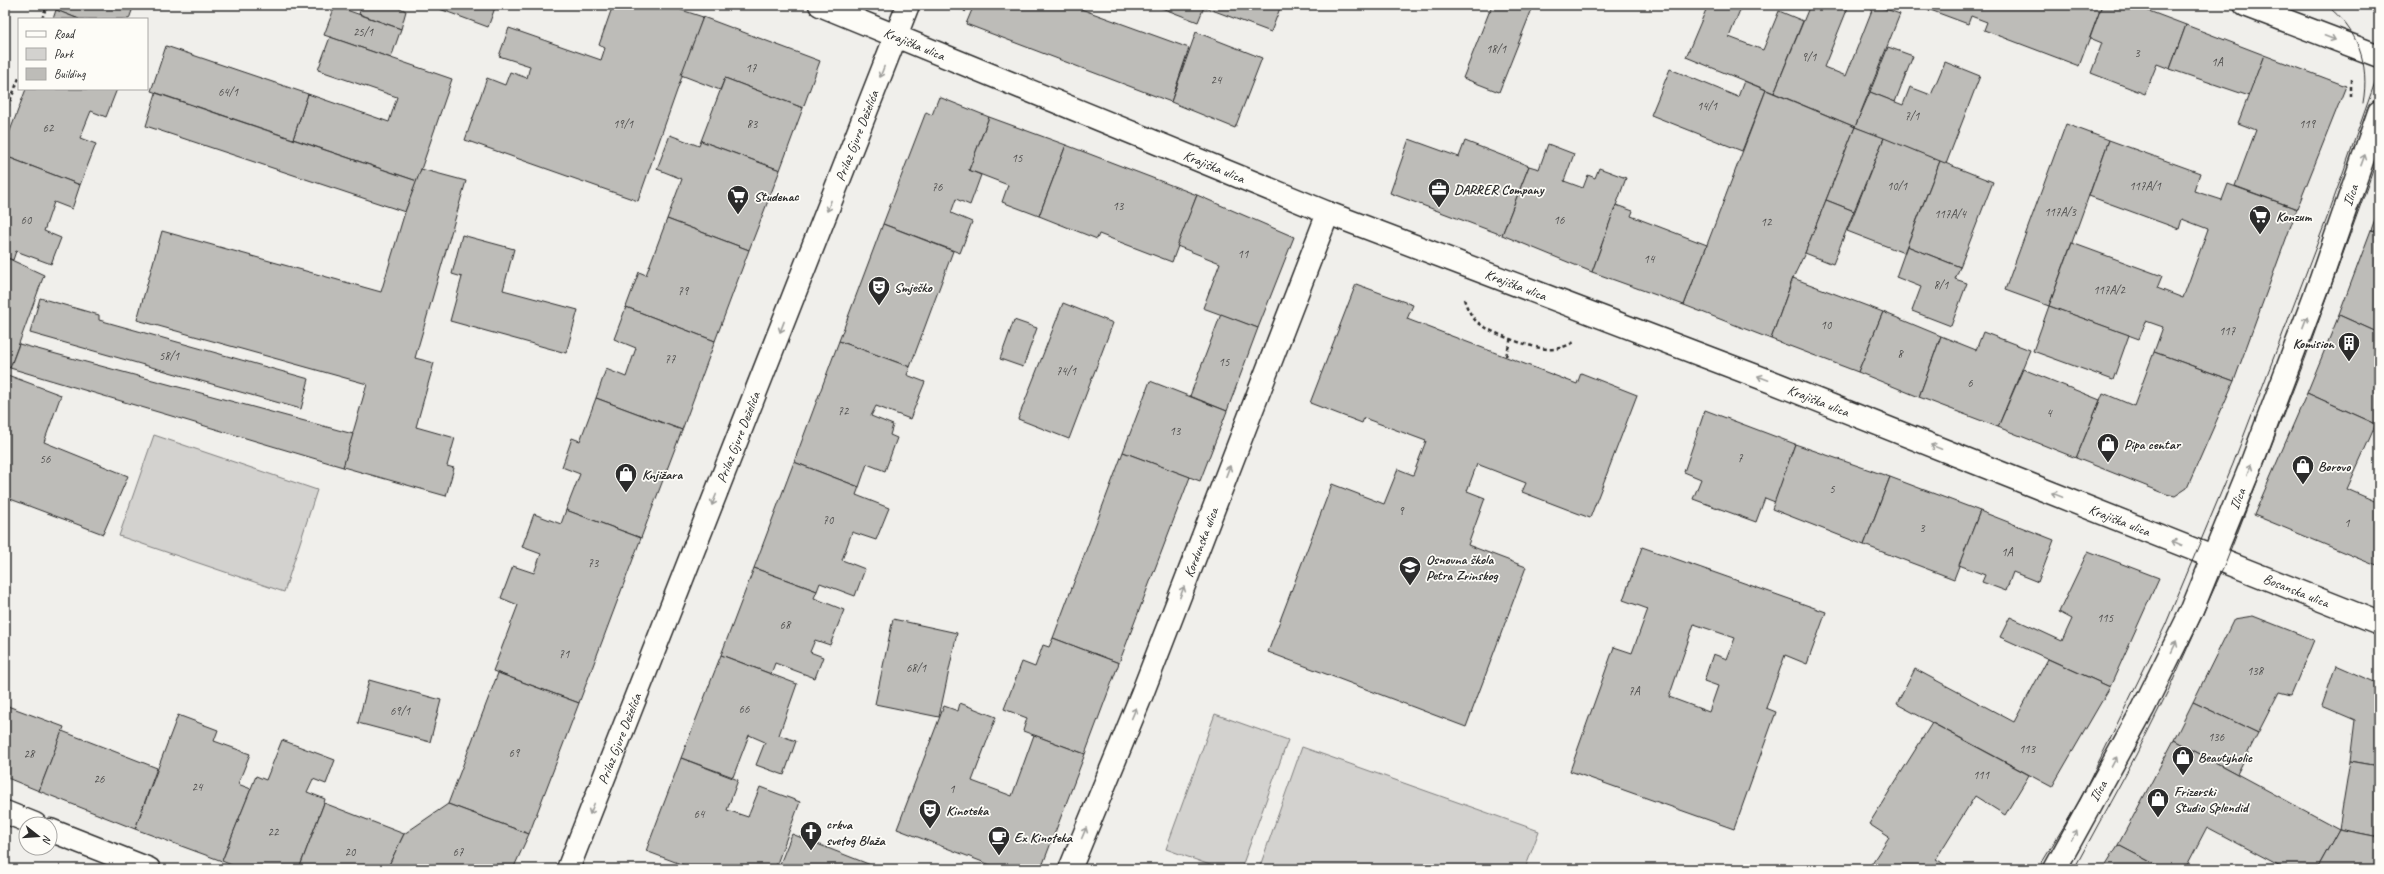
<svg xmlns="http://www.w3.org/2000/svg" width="2384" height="874" font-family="Caveat,sans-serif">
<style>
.green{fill:#d3d2cf;stroke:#7f7e7d}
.building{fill:#bdbcb8;stroke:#2b2b2b;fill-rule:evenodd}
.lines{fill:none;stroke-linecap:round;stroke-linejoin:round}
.street-casing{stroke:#2b2b2b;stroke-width:25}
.secondary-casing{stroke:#2b2b2b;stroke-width:25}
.path{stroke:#2b2b2b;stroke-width:2.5;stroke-dasharray:4 3;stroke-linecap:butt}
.street{stroke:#fdfcf7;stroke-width:22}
.secondary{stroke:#fdfcf7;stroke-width:22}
.tram{stroke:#2b2b2b;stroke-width:1}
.oneway{stroke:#9e9e9b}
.labels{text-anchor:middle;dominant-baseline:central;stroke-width:3.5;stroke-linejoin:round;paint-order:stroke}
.number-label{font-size:12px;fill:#504f4e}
.street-label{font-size:14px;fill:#2b2b2b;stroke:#fdfcf7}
.poi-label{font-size:14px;font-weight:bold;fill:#2b2b2b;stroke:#fdfcf7;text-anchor:start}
</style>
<rect width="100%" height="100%" fill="#f0efeb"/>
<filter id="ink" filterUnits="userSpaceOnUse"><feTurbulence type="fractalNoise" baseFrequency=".025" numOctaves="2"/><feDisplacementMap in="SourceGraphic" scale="8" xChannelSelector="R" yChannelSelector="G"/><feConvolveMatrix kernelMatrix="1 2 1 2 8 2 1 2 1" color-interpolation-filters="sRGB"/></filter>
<g filter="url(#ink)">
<!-- green -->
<g class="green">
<path d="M154,435L317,490L284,592L119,536Z"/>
<path d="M1215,714L1288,740L1241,869H1221L1166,849Z"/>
<path d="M1302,747L1539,831L1525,869H1259Z"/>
</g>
<!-- building -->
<g class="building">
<path d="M58,5H134L129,19H79L56,10Z"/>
<path d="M287,5H298L296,9Z"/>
<path d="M362,5H399L398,7L406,11L401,29L359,14Z"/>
<path d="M429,5H496L488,27Z"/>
<path d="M613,5H666L703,17L638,201L465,140L487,78L505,85L510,72L527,78L530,66L499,56L509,28L601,60L605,48L599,45Z"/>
<path d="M974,5H1070L1189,48L1171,102L966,24Z"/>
<path d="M1154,5H1272L1280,8L1271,32L1204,7L1198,22Z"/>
<path d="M1492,5H1522L1532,9L1499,92L1463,78Z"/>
<path d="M1708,5H1742L1729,37L1763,50L1779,11L1803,21L1774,93L1686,57Z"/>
<path d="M1810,5H1849L1824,67L1846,76L1874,5L1900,14L1855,127L1774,93Z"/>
<path d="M1926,5H2102L2079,66L1984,30L1987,22L1971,16L1968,24L1925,8Z"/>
<path d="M2102,5H2133L2186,25L2170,69L2157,64L2145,94L2091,73L2102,43L2090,38Z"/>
<path d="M335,6L401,29L391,58L324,35Z"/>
<path d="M56,10L79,19H53Z"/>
<path d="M703,17L820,61L803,108L725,78L720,90L681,75Z"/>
<path d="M2186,25L2264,55L2249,96L2170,69Z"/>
<path d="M1196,32L1262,58L1235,128L1171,102Z"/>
<path d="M330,37L452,79L417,181L293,139L308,94L389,122L397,97L318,70Z"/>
<path d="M166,46L308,94L293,139L151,91Z"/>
<path d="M1888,47L1913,56L1895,102L1870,92Z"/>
<path d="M2264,55L2346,86L2297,209L2235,186L2256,130L2238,123Z"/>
<path d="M1945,62L1980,76L1946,164L1855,127L1870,92L1903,105L1910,87L1931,95Z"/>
<path d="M1670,69L1738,97L1744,81L1766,90L1742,151L1651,115Z"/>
<path d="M725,78L803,108L780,170L701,141Z"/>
<path d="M26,89H117L106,117L91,111L80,138L96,144L80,185L5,156V144Z"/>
<path d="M1766,90L1855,127L1805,253L1793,278L1771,339L1684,305Z"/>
<path d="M156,93L417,181L405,212L146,126Z"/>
<path d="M939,97L989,117L969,170L981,175L970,205L956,199L951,213L972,222L960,253L883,224L926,112L932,115Z"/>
<path d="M989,117L1066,145L1039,216L1002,202L1008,185L969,170Z"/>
<path d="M2066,124L2109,140L2049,306L2005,290Z"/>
<path d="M1855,127L1884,138L1854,211L1826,200Z"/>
<path d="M670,135L699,146L701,141L780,170L749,250L667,219L682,179L657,169Z"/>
<path d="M1884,138L1940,161L1904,253L1847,231Z"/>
<path d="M1409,139L1459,157L1465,141L1529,166L1502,235L1390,193Z"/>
<path d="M2109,140L2200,173L2194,191L2222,200L2228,184L2297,209L2234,381L2154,352L2163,327L2146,321L2139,339L2049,306L2072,243L2162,276L2157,288L2183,298L2208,229L2182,219L2179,229L2089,196Z"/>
<path d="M1548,144L1574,154L1564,181L1583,188L1588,175L1595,178L1599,168L1626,178L1592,272L1502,235L1529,166L1539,169Z"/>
<path d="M1066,145L1197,195L1172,262L1099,234L1097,239L1039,216Z"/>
<path d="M5,156L80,185L72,209L54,202L44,231L61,238L51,264L16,251L13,260L5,257Z"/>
<path d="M1940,161L1993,182L1960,267L1907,246Z"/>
<path d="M421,169L466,181L415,358L434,363L416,427L455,438L447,466L454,468L446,496L343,467L367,384L137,320L162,231L381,292L405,212Z"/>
<path d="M1197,195L1294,237L1258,328L1203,308L1220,263L1177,246Z"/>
<path d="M1826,200L1854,211L1833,264L1805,253Z"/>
<path d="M1616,205L1633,211L1631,216L1707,245L1684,305L1592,272Z"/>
<path d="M2379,208V233L2371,230Z"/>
<path d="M667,219L749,250L715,341L626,307L639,272L646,275Z"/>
<path d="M883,224L953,251L910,367L839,341Z"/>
<path d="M2371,230L2379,233V333L2339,315Z"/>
<path d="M462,235L514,249L503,290L578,310L566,353L450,321L462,277L452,274Z"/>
<path d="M1907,246L1960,267L1955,279L1967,283L1951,326L1912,311L1921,287L1896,277Z"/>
<path d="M5,257L44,275L10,368L5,366Z"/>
<path d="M1793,278L1883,312L1858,372L1771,339Z"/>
<path d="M1356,284L1413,305L1407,319L1577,384L1581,373L1637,395L1590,518L1522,492L1526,483L1477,464L1467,491L1485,498L1468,545L1526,567L1466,727L1268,652L1332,484L1384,504L1398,469L1413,475L1426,441L1364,418L1362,423L1310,403Z"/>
<path d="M40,298L99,315V320L309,379L301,409L30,333Z"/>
<path d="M1063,303L1113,323L1069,439L1018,419Z"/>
<path d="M2049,306L2129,335L2113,380L2033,351Z"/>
<path d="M626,307L715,341L682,430L596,398L606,369L626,377L636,348L614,339Z"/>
<path d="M1883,312L1941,336L1919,397L1858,372Z"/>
<path d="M1221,314L1258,328L1227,411L1190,396Z"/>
<path d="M2339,315L2379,333V416L2376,424L2307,393Z"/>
<path d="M1014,320L1037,328L1023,367L1000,359Z"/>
<path d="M1983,332L2030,350L1998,427L1919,397L1941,336L1976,350Z"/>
<path d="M839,341L910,367L907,375L925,382L910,419L876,406L871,416L893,425L890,435L897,438L885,471L867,464L859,487L794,462Z"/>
<path d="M19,344L353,434L343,467L10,368Z"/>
<path d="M2154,352L2234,381L2187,488L2175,496L2166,494L2076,458L2103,393L2134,406Z"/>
<path d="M2023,369L2100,400L2076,458L1998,427Z"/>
<path d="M5,374L61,395L44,442L128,476L103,534L5,497Z"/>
<path d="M1150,381L1227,411L1200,481L1123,452Z"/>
<path d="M2307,393L2376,424L2347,489L2379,503V567L2254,515Z"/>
<path d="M596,398L682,430L641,538L566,510L580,474L562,467L572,438L580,441Z"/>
<path d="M1705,410L1795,444L1775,502L1765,498L1756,522L1693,499L1701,479L1684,472Z"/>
<path d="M1795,444L1890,477L1864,545L1772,509Z"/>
<path d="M1123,452L1190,477L1119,663L1053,638Z"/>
<path d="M794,462L859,487L856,495L889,508L876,540L852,532L842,560L865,569L855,596L820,583L817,591L754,568Z"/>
<path d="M1890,477L1980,511L1954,579L1864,545Z"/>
<path d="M566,510L641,538L579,703L493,671L518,605L501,598L513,566L534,573L541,554L522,547L534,514L561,524Z"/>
<path d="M1980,511L2054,540L2038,582L2013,572L2006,591L1982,582L1985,575L1959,565Z"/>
<path d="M1642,547L1826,612L1807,664L1785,655L1766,708L1776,712L1734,829L1570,771L1614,647L1632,653L1648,609L1623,600ZM1694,624L1735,638L1727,659L1713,654L1704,681L1718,686L1709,712L1669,697Z"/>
<path d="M2088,551L2159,578L2110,687L2000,637L2010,617L2062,641L2072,619L2059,612Z"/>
<path d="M754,568L817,591L814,598L844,610L830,645L815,640L810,652L823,657L815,678L775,663L771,674L721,655Z"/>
<path d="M2253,616L2314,640L2291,695L2279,692L2258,733L2193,702L2234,619Z"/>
<path d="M893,619L957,633L939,717L875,704Z"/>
<path d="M1053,638L1119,663L1085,754L1023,731L1027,718L1004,709L1022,662L1035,667L1043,645L1049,647Z"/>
<path d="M721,655L797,684L779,735L796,741L784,775L756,765L765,742L749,735L733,777L681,758Z"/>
<path d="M2048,659L2110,687L2052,787L1897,704L1915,669L2014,722Z"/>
<path d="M2336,665L2379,684V766L2350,761L2355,720L2322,706Z"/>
<path d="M498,673L579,703L529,834L448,804Z"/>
<path d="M369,680L441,700L430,742L358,723Z"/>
<path d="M2193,702L2258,733L2237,774L2174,740Z"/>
<path d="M960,703L996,717L972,781L1012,796L1034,735L1085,754L1041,869H1001L897,829L944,706L958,711Z"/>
<path d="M5,705L64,727L39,791L5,777Z"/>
<path d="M178,715L218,730L214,741L250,754L238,784L251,789L222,861L135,829Z"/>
<path d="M1932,723L2029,775L2005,815L1975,796L1936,859L1952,869H1868L1889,837L1869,824Z"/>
<path d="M62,731L157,768L135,829L39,791Z"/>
<path d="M282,740L335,760L326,784L313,779L307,792L325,799L324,803L299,869H241L222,861L256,776L266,780Z"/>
<path d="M2174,740L2339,829L2317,869H2286L2207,827L2185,869H2164L2118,845Z"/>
<path d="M681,758L738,780L727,810L748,817L760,787L800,802L775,869H694L646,851Z"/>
<path d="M2350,761L2379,766V837L2339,829Z"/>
<path d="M324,803L404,834L387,869H299Z"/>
<path d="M448,804L529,834L513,869H387L404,834Z"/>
<path d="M2339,829L2379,837V865L2377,869H2317Z"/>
<path d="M792,834L881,869H778Z"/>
<path d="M2118,845L2164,869H2103Z"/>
</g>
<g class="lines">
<!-- street casing -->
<g class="street-casing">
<g id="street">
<path id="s1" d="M820,5L1328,213L1772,382L2379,623"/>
<path d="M5,812L35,824"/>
<path d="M50,830L149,869"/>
<path id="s2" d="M1070,869L1142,694L1328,213"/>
</g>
</g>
<!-- secondary casing -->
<g class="secondary-casing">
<g id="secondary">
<path d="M2245,5L2379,56"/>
<path id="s3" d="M568,869L908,5"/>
<path id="s4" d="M2055,869L2143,709L2191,612L2249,470L2320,282L2379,112"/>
</g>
</g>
<!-- path -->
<g class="path">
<path d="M951,5L966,11"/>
<path d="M42,19L47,5"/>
<path d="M2351,97V79"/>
<path d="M5,114L19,78"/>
<path d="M1464,299C1466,306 1470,314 1475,320C1489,333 1528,347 1547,349C1557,350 1567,346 1576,341"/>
<path d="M1506,356L1511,338"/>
</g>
<!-- street -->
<use href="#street" class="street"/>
<!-- secondary -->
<use href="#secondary" class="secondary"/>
<!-- tram -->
<g class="tram">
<path d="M2326,5C2358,29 2370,64 2363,103"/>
<path d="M2366,5L2379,18"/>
<path d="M2038,869L2080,800L2165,626L2233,464L2327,218L2379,71"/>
<path d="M2074,869L2136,755L2170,687L2226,562L2305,359L2379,154"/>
</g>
</g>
<!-- one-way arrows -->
<defs><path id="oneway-shaft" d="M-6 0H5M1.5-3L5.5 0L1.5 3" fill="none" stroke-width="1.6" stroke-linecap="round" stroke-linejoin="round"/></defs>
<g class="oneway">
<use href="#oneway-shaft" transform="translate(2330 38) rotate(21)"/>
<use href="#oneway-shaft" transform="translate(882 72) rotate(111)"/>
<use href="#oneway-shaft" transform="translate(2363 160) rotate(-70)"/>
<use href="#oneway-shaft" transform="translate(829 206) rotate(111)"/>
<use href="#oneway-shaft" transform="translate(2305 322) rotate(-69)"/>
<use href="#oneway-shaft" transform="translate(782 327) rotate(111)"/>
<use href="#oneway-shaft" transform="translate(1763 378) rotate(-159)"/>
<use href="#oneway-shaft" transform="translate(1936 447) rotate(-158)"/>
<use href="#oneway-shaft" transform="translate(2249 470) rotate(-69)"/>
<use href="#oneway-shaft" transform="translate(1228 471) rotate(-69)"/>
<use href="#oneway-shaft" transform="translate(2057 495) rotate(-158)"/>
<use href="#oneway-shaft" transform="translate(714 500) rotate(112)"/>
<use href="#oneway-shaft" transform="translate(2177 543) rotate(-156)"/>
<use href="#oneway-shaft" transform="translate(1182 592) rotate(-69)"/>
<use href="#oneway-shaft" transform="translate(2174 647) rotate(-64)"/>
<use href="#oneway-shaft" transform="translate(1134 713) rotate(-67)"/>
<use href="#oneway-shaft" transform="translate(2114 762) rotate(-62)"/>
<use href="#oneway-shaft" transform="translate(592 809) rotate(112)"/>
<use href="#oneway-shaft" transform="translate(1084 833) rotate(-67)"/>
<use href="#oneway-shaft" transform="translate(2074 835) rotate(-61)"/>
</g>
</g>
<!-- icons -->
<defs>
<g id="office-pin" transform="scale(1.15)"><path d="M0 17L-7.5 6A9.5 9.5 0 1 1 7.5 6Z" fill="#2b2b2b" stroke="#fdfcf7"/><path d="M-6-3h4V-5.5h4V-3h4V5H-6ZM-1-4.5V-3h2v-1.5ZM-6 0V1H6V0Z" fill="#fff"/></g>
<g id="supermarket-pin" transform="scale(1.15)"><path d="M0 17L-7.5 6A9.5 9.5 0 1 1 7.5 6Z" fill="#2b2b2b" stroke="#fdfcf7"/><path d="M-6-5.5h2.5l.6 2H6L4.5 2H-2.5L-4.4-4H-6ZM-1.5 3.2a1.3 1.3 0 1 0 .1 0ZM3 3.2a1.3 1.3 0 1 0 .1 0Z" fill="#fff"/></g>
<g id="theatre-pin" transform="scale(1.15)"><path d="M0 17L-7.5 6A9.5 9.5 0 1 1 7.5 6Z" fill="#2b2b2b" stroke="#fdfcf7"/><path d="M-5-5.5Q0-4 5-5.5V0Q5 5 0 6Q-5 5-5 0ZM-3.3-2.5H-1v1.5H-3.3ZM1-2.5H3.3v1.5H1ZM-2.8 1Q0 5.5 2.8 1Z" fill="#fff"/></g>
<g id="building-pin" transform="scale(1.15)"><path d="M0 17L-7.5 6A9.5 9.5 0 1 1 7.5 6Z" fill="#2b2b2b" stroke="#fdfcf7"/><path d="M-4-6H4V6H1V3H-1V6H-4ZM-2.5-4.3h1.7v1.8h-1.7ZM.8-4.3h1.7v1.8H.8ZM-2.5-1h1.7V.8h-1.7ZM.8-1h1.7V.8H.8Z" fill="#fff"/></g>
<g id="shop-pin" transform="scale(1.15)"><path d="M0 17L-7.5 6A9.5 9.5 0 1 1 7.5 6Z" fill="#2b2b2b" stroke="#fdfcf7"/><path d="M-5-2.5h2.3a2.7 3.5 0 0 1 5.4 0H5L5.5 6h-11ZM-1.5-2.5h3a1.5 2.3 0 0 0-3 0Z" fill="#fff"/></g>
<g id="school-pin" transform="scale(1.15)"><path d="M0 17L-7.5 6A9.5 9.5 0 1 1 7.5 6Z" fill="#2b2b2b" stroke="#fdfcf7"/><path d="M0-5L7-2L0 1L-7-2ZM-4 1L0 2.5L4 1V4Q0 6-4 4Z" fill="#fff"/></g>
<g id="church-pin" transform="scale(1.15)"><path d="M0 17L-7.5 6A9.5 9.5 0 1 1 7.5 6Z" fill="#2b2b2b" stroke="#fdfcf7"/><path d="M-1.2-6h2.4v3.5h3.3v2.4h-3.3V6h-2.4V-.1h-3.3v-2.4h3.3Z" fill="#fff"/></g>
<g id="cafe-pin" transform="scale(1.15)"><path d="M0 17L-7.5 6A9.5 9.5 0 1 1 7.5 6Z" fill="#2b2b2b" stroke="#fdfcf7"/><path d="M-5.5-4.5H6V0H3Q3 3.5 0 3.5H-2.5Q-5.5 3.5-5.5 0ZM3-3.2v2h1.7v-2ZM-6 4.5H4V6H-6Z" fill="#fff"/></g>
</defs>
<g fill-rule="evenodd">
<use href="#office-pin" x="1439" y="189"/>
<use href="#supermarket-pin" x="738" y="196"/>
<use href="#supermarket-pin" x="2260" y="216"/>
<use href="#theatre-pin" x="879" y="287"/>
<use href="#building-pin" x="2349" y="343"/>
<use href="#shop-pin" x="2108" y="444"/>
<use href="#shop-pin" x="2303" y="466"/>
<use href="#shop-pin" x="626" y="474"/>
<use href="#school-pin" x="1410" y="567"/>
<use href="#shop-pin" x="2183" y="757"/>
<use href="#shop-pin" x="2158" y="799"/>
<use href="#theatre-pin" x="930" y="810"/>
<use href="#church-pin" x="811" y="832"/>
<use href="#cafe-pin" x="999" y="837"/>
</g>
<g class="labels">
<!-- number labels -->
<g class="number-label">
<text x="363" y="32">25/1</text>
<text x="1496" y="49">18/1</text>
<text x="2137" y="53">3</text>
<text x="1809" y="57">9/1</text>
<text x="2217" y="62">1A</text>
<text x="751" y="68">17</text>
<text x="1216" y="80">24</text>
<text x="228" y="92">64/1</text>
<text x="1707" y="106">14/1</text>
<text x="1912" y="116">7/1</text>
<text x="623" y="124">19/1</text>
<text x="752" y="124">83</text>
<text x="2307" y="124">119</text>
<text x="48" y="128">62</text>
<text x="1017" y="158">15</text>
<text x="1897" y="186">10/1</text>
<text x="2145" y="186">117A/1</text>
<text x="937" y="187">76</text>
<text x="1118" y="206">13</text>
<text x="2060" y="212">117A/3</text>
<text x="1950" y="214">117A/4</text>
<text x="26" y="220">60</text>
<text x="1559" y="220">16</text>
<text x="1766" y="222">12</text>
<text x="1243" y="254">11</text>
<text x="1649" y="259">14</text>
<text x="1941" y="285">8/1</text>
<text x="2109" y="290">117A/2</text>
<text x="683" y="291">79</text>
<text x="1826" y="325">10</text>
<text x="2227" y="331">117</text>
<text x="1900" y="354">8</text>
<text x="169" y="356">58/1</text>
<text x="670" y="359">77</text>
<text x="1224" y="362">15</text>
<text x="1066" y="371">74/1</text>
<text x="1970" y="383">6</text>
<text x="843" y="411">72</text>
<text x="2049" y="413">4</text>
<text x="1175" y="431">13</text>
<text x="1740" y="458">7</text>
<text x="45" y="459">56</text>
<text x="1832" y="489">5</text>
<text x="1401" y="511">9</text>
<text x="828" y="520">70</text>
<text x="2347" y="523">1</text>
<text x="1922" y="528">3</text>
<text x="2007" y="552">1A</text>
<text x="593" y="563">73</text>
<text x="2105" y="618">115</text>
<text x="785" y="625">68</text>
<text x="564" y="654">71</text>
<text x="916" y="668">68/1</text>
<text x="2255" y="671">138</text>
<text x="1634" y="691">7A</text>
<text x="744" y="709">66</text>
<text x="400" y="711">69/1</text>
<text x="2216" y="737">136</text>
<text x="2027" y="749">113</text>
<text x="514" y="753">69</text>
<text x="29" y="754">28</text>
<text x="1981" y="775">111</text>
<text x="99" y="779">26</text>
<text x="197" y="787">24</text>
<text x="952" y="789">1</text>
<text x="699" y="814">64</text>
<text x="273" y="832">22</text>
<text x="350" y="852">20</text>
<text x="458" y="852">67</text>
</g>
<!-- street labels -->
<g class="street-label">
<text stroke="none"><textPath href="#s1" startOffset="102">Krajiška ulica</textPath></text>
<text stroke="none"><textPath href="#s3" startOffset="788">Prilaz Gjure Deželića</textPath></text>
<text stroke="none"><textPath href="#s1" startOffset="426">Krajiška ulica</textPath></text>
<text stroke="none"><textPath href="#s4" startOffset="737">Ilica</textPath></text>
<text stroke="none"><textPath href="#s1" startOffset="750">Krajiška ulica</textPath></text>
<text stroke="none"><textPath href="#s1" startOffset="1074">Krajiška ulica</textPath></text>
<text stroke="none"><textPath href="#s3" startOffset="464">Prilaz Gjure Deželića</textPath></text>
<text stroke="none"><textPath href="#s4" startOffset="413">Ilica</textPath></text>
<text stroke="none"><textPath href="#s1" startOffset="1398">Krajiška ulica</textPath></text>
<text stroke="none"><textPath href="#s2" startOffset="352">Kordunska ulica</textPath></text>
<text stroke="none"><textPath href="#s1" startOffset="1588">Bosanska ulica</textPath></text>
<text stroke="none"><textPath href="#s3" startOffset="140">Prilaz Gjure Deželića</textPath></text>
<text stroke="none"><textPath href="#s4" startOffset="89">Ilica</textPath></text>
</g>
<!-- poi labels -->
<g class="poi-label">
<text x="1454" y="189">DARRER Company</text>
<text x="754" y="196">Studenac</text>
<text x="2276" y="216">Konzum</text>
<text x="894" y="287">Smješko</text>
<text x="2334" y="343" text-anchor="end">Komision</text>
<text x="2124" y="444">Pipa centar</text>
<text x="2318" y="466">Borovo</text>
<text x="642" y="474">Knjižara</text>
<text x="1426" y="559">Osnovna škola<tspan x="1426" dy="16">Petra Zrinskog</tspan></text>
<text x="2198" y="757">Beautyholic</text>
<text x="2174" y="791">Frizerski<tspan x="2174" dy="16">Studio Splendid</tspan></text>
<text x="946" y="810">Kinoteka</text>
<text x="826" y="824">crkva<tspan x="826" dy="16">svetog Blaža</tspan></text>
<text x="1014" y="837">Ex Kinoteka</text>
</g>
</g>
<!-- margin -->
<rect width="2384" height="874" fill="none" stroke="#fdfcf7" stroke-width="20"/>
<rect x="10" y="10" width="2364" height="854" fill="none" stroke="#2b2b2b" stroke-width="1.5" filter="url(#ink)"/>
<!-- legend -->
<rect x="18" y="18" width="130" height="72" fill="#fdfcf7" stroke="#a9a8a5"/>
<rect x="26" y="31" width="20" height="6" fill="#fdfcf7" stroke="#a9a8a5"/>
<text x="54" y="38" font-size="12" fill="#2b2b2b">Road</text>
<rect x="26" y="48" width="20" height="12" fill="#d3d2cf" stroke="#a9a8a5"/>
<text x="54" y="58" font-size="12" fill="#2b2b2b">Park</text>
<rect x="26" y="68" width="20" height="12" fill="#bdbcb8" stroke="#a9a8a5"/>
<text x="54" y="78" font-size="12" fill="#2b2b2b">Building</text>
<!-- north arrow -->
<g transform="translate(38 836) rotate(107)"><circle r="19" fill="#fdfcf7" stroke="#a9a8a5"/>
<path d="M0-3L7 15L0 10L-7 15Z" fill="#2b2b2b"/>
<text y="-6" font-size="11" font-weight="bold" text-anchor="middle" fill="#2b2b2b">N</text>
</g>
</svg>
